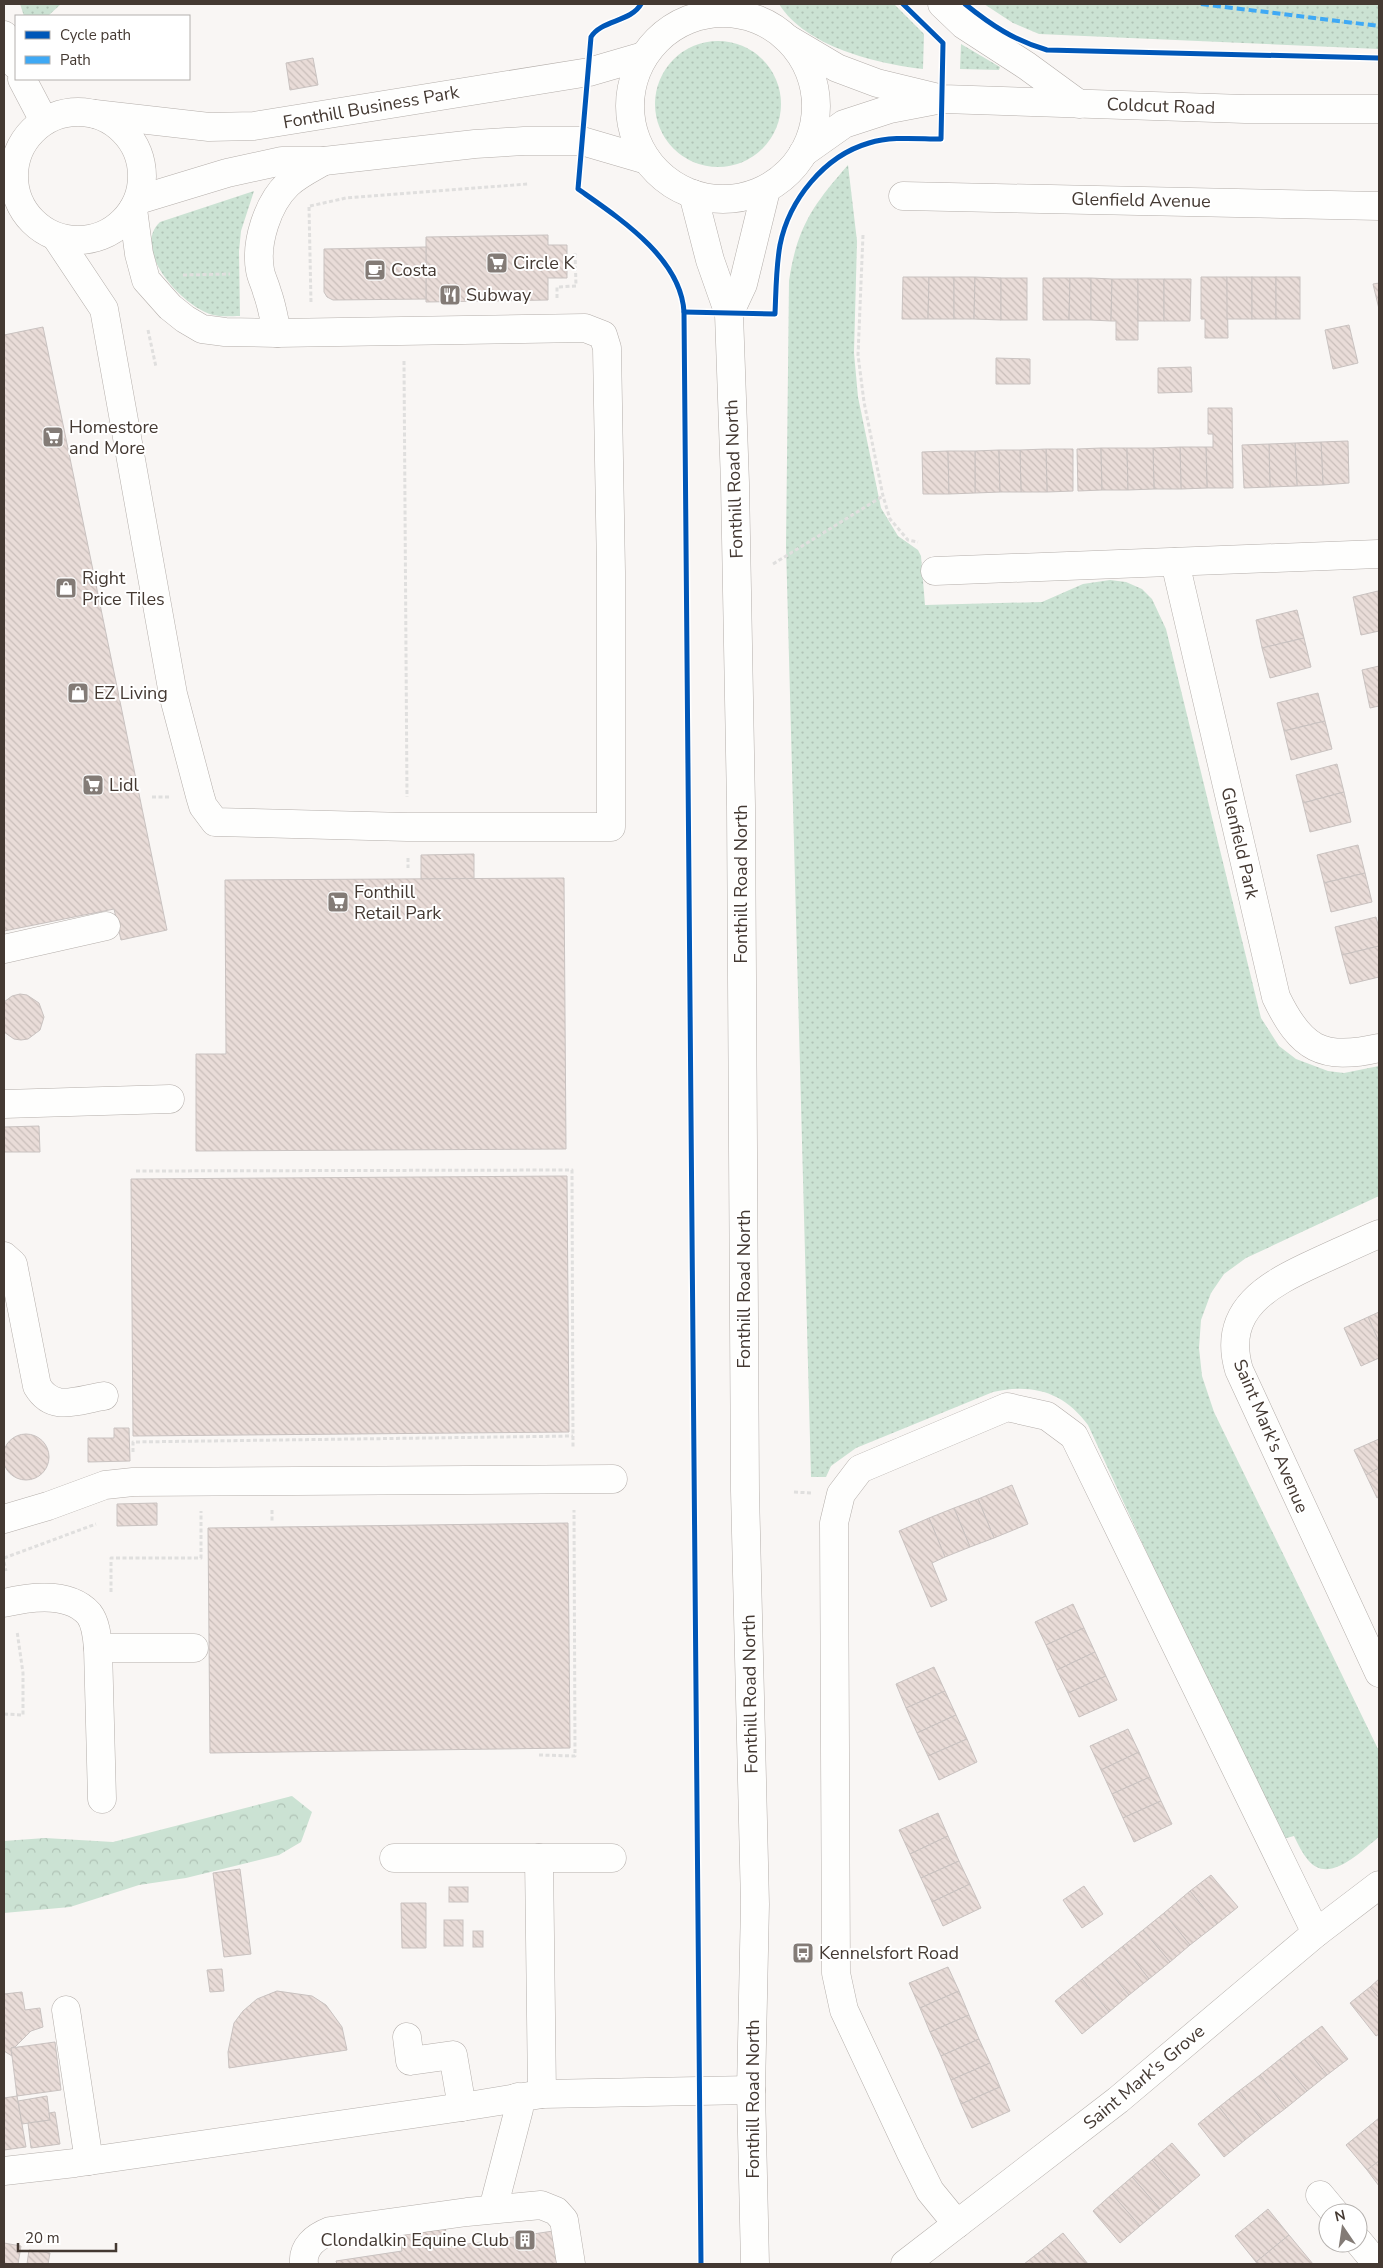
<svg xmlns="http://www.w3.org/2000/svg" width="1383" height="2268" font-family="'Nunito Sans',sans-serif">
<style>
.grass{fill:url(#grass-dots)}
.forest{fill:url(#forest-crowns)}
.building{fill:url(#building-back-hatch);stroke:#c9c2c0}
.lines{fill:none;stroke-linecap:round;stroke-linejoin:round}
.minor-casing{stroke:#b4aeaa;stroke-width:29}
.major-casing{stroke:#b4aeaa;stroke-width:29}
.path{stroke:#e0dfde;stroke-width:3;stroke-dasharray:4 2.5;stroke-linecap:butt}
.minor{stroke:#fefefd;stroke-width:28}
.major{stroke:#fefefd;stroke-width:28}
.quiet{stroke:#3fa9f5;stroke-width:4;stroke-dasharray:8 4;stroke-linecap:butt}
.cycleway-casing{stroke:#fff;stroke-width:8}
.cycleway{stroke:#0057b8;stroke-width:5}
.labels{text-anchor:middle;dominant-baseline:central;stroke-width:4;stroke-linejoin:round;paint-order:stroke}
.street-label{font-size:18px;fill:#443932;stroke:#fff}
.poi-label{font-size:18px;fill:#443932;stroke:#fff;text-anchor:start}
</style>
<defs>
<pattern id="grass-dots" width="8" height="8" patternUnits="userSpaceOnUse" patternTransform="scale(1.25)"><rect width="8" height="8" fill="#cbe2d3"/><path d="M2 2h.1M6 6h.1" fill="none" stroke="#b0c3b6" stroke-width="1.8" stroke-linecap="round"/></pattern>
<pattern id="forest-crowns" width="20" height="18" patternUnits="userSpaceOnUse" patternTransform="scale(1.25)"><rect width="20" height="18" fill="#cbe2d3"/><path d="M2 6a3 3 0 1 1 6 0M12 15a3 3 0 1 1 6 0" fill="none" stroke="#b0c3b6"/></pattern>
<pattern id="building-back-hatch" width="6" height="6" patternUnits="userSpaceOnUse" patternTransform="scale(1.25)"><rect width="6" height="6" fill="#e9dcd8"/><path d="M-1 5l2 2M0 0l6 6M5-1l2 2" fill="none" stroke="#c9beba"/></pattern>
</defs>
<rect width="100%" height="100%" fill="#f9f6f4"/>
<!-- grass -->
<g class="grass">
<path d="M20,4H61L48,16H24Z"/>
<path d="M779,4H894L924,34L923,69C877,64 806,47 779,4Z"/>
<path d="M984,4H1379V49L1039,34L1013,23Z"/>
<circle cx="718" cy="104" r="63"/>
<path d="M961,44L1000,67L999,70L960,69Z"/>
<path d="M848,165L857,241L854,353L858,397L881,508L898,536L918,550L921,556L925,605L1042,602L1083,584L1110,580L1126,582L1142,589L1152,599L1166,629L1261,1018L1279,1046L1296,1059L1328,1071L1344,1073L1379,1066V1196L1246,1258L1224,1274L1211,1293L1201,1320L1199,1348L1202,1376L1214,1412L1379,1751V1837C1362,1850 1329,1886 1308,1860C1302,1853 1298,1844 1294,1836L1279,1840L1088,1425C1064,1392 1032,1383 993,1392L856,1448L831,1466L826,1477H811L786,546L789,281C797,227 813,205 848,165Z"/>
<path d="M254,191L241,231L239,251L240,316C232,316 221,317 213,315C184,308 130,250 160,222Z"/>
</g>
<!-- forest -->
<path class="forest" d="M292,1796L312,1812L301,1842L279,1855L186,1878L139,1885L70,1907L4,1913V1841L45,1838L113,1842Z"/>
<!-- building -->
<g class="building">
<path d="M313,58L318,85L290,90L286,63Z"/>
<path d="M548,235V245H567V278H548V300L426,302V237Z"/>
<path d="M426,247V299L333,300L327,297L324,292V249Z"/>
<path d="M903,277H929L928,319H902Z"/>
<path d="M929,277H954V319H928Z"/>
<path d="M954,277H975L974,319H954Z"/>
<path d="M975,277L1001,278V320L974,319Z"/>
<path d="M1201,277H1227L1228,338H1205V319H1201Z"/>
<rect x="1227" y="277" width="25" height="42"/>
<rect x="1252" y="277" width="24" height="42"/>
<rect x="1276" y="277" width="24" height="42"/>
<rect x="1001" y="278" width="26" height="42"/>
<path d="M1043,278H1070L1069,320H1043Z"/>
<path d="M1070,278H1091V320H1069Z"/>
<path d="M1091,278L1112,279L1111,321L1091,320Z"/>
<path d="M1112,279H1138V340H1116V321H1111Z"/>
<rect x="1138" y="279" width="26" height="42"/>
<path d="M1164,279H1191L1190,321H1164Z"/>
<path d="M1379,283V309L1373,284Z"/>
<path d="M1349,325L1358,363L1333,369L1325,330Z"/>
<path d="M43,327L167,930L121,940L114,909L4,931V335Z"/>
<path d="M996,358L1030,359V384H996Z"/>
<path d="M1191,367L1192,392L1158,393V368Z"/>
<path d="M1208,408H1232L1233,488H1207L1206,447H1213V434H1208Z"/>
<path d="M1348,441L1349,483L1323,485L1321,442Z"/>
<path d="M1321,442L1323,485L1297,486L1295,443Z"/>
<path d="M1295,443L1297,486L1270,487L1269,444Z"/>
<path d="M1269,444L1270,487L1244,488L1242,445Z"/>
<path d="M1180,447H1206L1207,488L1181,489Z"/>
<path d="M1180,447L1181,489H1154L1153,448Z"/>
<path d="M1101,448L1102,490L1078,491L1077,449Z"/>
<path d="M1101,448H1127L1128,490H1102Z"/>
<path d="M1127,448H1153L1154,489L1128,490Z"/>
<path d="M1046,449H1073V491L1047,492Z"/>
<path d="M1046,449L1047,492H1021L1020,450Z"/>
<path d="M999,450L1000,492L975,493V451Z"/>
<path d="M999,450H1020L1021,492H1000Z"/>
<path d="M948,451L949,494H923L922,452Z"/>
<path d="M948,451H975V493L949,494Z"/>
<path d="M1378,591L1379,631L1361,635L1353,597Z"/>
<path d="M1297,610L1304,638L1262,648L1256,620Z"/>
<path d="M1304,638L1311,667L1270,678L1262,648Z"/>
<path d="M1379,666V706L1370,708L1362,670Z"/>
<path d="M1318,693L1325,721L1284,731L1277,703Z"/>
<path d="M1325,721L1332,749L1291,760L1284,731Z"/>
<path d="M1337,764L1344,792L1303,803L1296,775Z"/>
<path d="M1344,792L1351,822L1310,832L1303,803Z"/>
<path d="M1358,845L1365,873L1324,883L1317,855Z"/>
<path d="M474,854V879H421V855Z"/>
<path d="M1365,873L1372,902L1331,912L1324,883Z"/>
<path d="M564,878L566,1149L196,1151V1054H226L225,880Z"/>
<path d="M1376,917L1379,928V946L1342,955L1335,927Z"/>
<path d="M1379,946V977L1350,984L1342,955Z"/>
<path d="M20,994L27,995L39,1003L44,1017L40,1030L28,1039L21,1040L14,1039L4,1032V1002L12,996Z"/>
<path d="M39,1126L40,1152H4V1127Z"/>
<path d="M567,1176L569,1432L133,1436L131,1179Z"/>
<path d="M1379,1312V1342L1368,1317Z"/>
<path d="M1368,1317L1379,1342V1358L1361,1366L1344,1328Z"/>
<path d="M114,1428H129L130,1461L88,1462V1438H114Z"/>
<circle cx="26" cy="1457" r="23"/>
<path d="M1379,1439V1468L1366,1475L1354,1450Z"/>
<path d="M1379,1468V1497L1377,1498L1366,1475Z"/>
<path d="M1012,1485L1028,1524L994,1538L978,1499Z"/>
<path d="M978,1499L994,1538L970,1547L954,1508Z"/>
<path d="M157,1503V1525L117,1526V1504Z"/>
<path d="M954,1508L970,1547L945,1557L929,1518Z"/>
<path d="M929,1518L945,1557L932,1563L947,1600L931,1607L899,1531Z"/>
<path d="M568,1523L570,1748L210,1753L208,1528Z"/>
<path d="M1073,1604L1084,1628L1046,1645L1035,1622Z"/>
<path d="M1084,1628L1095,1652L1057,1670L1046,1645Z"/>
<path d="M1095,1652L1106,1676L1068,1693L1057,1670Z"/>
<path d="M934,1667L945,1691L906,1708L896,1684Z"/>
<path d="M1106,1676L1117,1700L1079,1717L1068,1693Z"/>
<path d="M945,1691L956,1715L917,1733L906,1708Z"/>
<path d="M956,1715L967,1739L928,1756L917,1733Z"/>
<path d="M1128,1729L1139,1752L1101,1770L1090,1746Z"/>
<path d="M967,1739L977,1762L939,1780L928,1756Z"/>
<path d="M1139,1752L1150,1777L1112,1794L1101,1770Z"/>
<path d="M1150,1777L1161,1801L1123,1818L1112,1794Z"/>
<path d="M1161,1801L1172,1824L1134,1842L1123,1818Z"/>
<path d="M938,1813L948,1836L910,1854L899,1830Z"/>
<path d="M948,1836L959,1861L921,1878L910,1854Z"/>
<path d="M959,1861L970,1884L932,1902L921,1878Z"/>
<path d="M240,1869L251,1954L224,1957L213,1873Z"/>
<path d="M1211,1875L1238,1907L1217,1924L1190,1891Z"/>
<path d="M970,1884L981,1908L943,1926L932,1902Z"/>
<path d="M1084,1886L1103,1914L1082,1928L1063,1900Z"/>
<rect x="449" y="1887" width="19" height="15"/>
<path d="M1190,1891L1217,1924L1190,1945L1164,1913Z"/>
<path d="M401,1903H426V1948H402Z"/>
<path d="M1164,1913L1190,1945L1170,1962L1143,1930Z"/>
<rect x="444" y="1920" width="19" height="26"/>
<path d="M1143,1930L1170,1962L1149,1979L1123,1946Z"/>
<rect x="473" y="1931" width="10" height="16"/>
<path d="M1123,1946L1149,1979L1129,1995L1102,1963Z"/>
<path d="M1102,1963L1129,1995L1109,2012L1082,1979Z"/>
<path d="M948,1967L959,1991L920,2008L909,1983Z"/>
<path d="M222,1969L224,1991L210,1992L207,1970Z"/>
<path d="M1082,1979L1109,2012L1082,2034L1055,2001Z"/>
<path d="M1379,1979V1998L1370,1987Z"/>
<path d="M1370,1987L1379,1998V2034L1376,2036L1350,2003Z"/>
<path d="M277,1991L312,1996L326,2005L342,2027L347,2050L229,2068L228,2052L234,2023L243,2011L257,1999Z"/>
<path d="M959,1991L969,2015L930,2032L920,2008Z"/>
<path d="M22,1992L25,2010L40,2008L43,2027L31,2031L15,2047L11,2048L12,2056L4,2051V1994Z"/>
<path d="M969,2015L979,2039L941,2056L930,2032Z"/>
<path d="M1322,2026L1348,2059L1327,2075L1301,2042Z"/>
<path d="M979,2039L990,2063L951,2080L941,2056Z"/>
<path d="M55,2042L61,2090L17,2096L11,2048Z"/>
<path d="M1301,2042L1327,2075L1307,2091L1280,2059Z"/>
<path d="M1280,2059L1307,2091L1286,2108L1260,2075Z"/>
<path d="M990,2063L1000,2087L961,2104L951,2080Z"/>
<path d="M1260,2075L1286,2108L1265,2124L1239,2091Z"/>
<path d="M1000,2087L1010,2111L972,2128L961,2104Z"/>
<path d="M1239,2091L1265,2124L1245,2140L1219,2107Z"/>
<path d="M17,2096L26,2147L4,2150V2098Z"/>
<path d="M47,2096L50,2120L22,2124L18,2101Z"/>
<path d="M1219,2107L1245,2140L1224,2157L1198,2124Z"/>
<path d="M55,2112L60,2144L31,2148L28,2123L50,2120L49,2113Z"/>
<path d="M1379,2118V2161L1367,2170L1346,2145Z"/>
<path d="M1172,2143L1200,2175L1180,2192L1152,2160Z"/>
<path d="M1152,2160L1180,2192L1160,2209L1132,2177Z"/>
<path d="M1379,2161V2186L1367,2170Z"/>
<path d="M1132,2177L1160,2209L1140,2226L1112,2194Z"/>
<path d="M1112,2194L1140,2226L1120,2243L1093,2211Z"/>
<path d="M1268,2209L1289,2235L1256,2262L1235,2236Z"/>
<path d="M445,2226L448,2247L553,2231L558,2264H337L336,2261L402,2251L399,2233Z"/>
<path d="M1063,2233L1088,2264H1054L1042,2250Z"/>
<path d="M1289,2235L1313,2264H1257L1256,2262Z"/>
<path d="M4,2243L21,2246L18,2264H4Z"/>
<path d="M29,2250L50,2253L48,2264H27Z"/>
<path d="M1042,2250L1054,2264H1024Z"/>
</g>
<g class="lines">
<!-- minor casing -->
<g class="minor-casing">
<g id="minor">
<path d="M4,35L16,65"/>
<path d="M22,79L44,121"/>
<circle cx="78" cy="176" r="64"/>
<path d="M95,114L209,127L254,126L589,72L644,56"/>
<path d="M903,196L1379,206"/>
<path d="M138,200L227,173L282,161H324L475,144L524,141H582L647,160"/>
<path d="M56,237L104,309L173,694L200,796L203,806L215,822L407,827H611V572L607,348L603,335L585,328L277,333L225,332L202,329L185,319L170,307L146,280L139,254L133,209"/>
<path d="M277,333C274,319 272,305 267,292C265,284 261,277 260,270C255,242 268,203 288,184C299,174 312,168 324,161"/>
<path d="M1175,562L1276,997C1301,1049 1322,1061 1379,1048"/>
<path d="M935,571L1378,554"/>
<path d="M4,949L106,926"/>
<path d="M4,1104L170,1099"/>
<path d="M1379,1234C1358,1243 1337,1253 1317,1262C1269,1284 1221,1309 1239,1370L1379,1673"/>
<path d="M4,1256L13,1264L37,1386C53,1413 77,1400 104,1396"/>
<path d="M4,1519L48,1506L105,1485L133,1482L613,1479"/>
<path d="M4,1603C29,1597 69,1591 89,1614C96,1623 97,1637 98,1648L102,1799"/>
<path d="M98,1648H194"/>
<path d="M394,1858H612"/>
<path d="M539,1858L542,2094"/>
<path d="M66,2010L89,2161"/>
<path d="M407,2037L410,2061L453,2055L462,2107"/>
<path d="M4,2171L75,2163L462,2107L542,2094L751,2090"/>
<path d="M1320,2195L1335,2213"/>
<path d="M493,2209L519,2109L518,2097"/>
<path d="M957,2224L930,2191L911,2153L844,2010L836,1973L834,1523L841,1494L860,1469L1007,1407L1047,1416L1074,1436L1316,1933"/>
<path d="M1358,2241L1377,2264"/>
<path d="M304,2264C302,2247 315,2237 330,2231L467,2212L541,2205L556,2211L564,2220L571,2264"/>
<path d="M905,2264L1118,2100L1316,1933L1379,1885"/>
</g>
</g>
<!-- major casing -->
<g class="major-casing">
<g id="major">
<path d="M942,4L964,25L1027,66L1079,104"/>
<circle cx="723" cy="106" r="93"/>
<path d="M788,39L837,68L877,83L943,99L1245,109H1379"/>
<path d="M803,153L844,124L890,109L937,100"/>
<path d="M693,194L710,260L729,314L735,483L741,806L745,1491L755,1904L751,2090L755,2264"/>
<path d="M729,314L743,284L766,190"/>
</g>
</g>
<!-- path -->
<g class="path">
<path d="M310,206L346,198L528,184"/>
<path d="M309,207L311,303"/>
<path d="M863,235L858,355L864,402L883,496L890,519L908,540L918,542"/>
<path d="M183,275L230,274"/>
<path d="M557,298V287L576,286L575,251"/>
<path d="M148,330L156,367"/>
<path d="M404,361L407,797"/>
<path d="M773,564L883,496"/>
<path d="M152,797H169"/>
<path d="M408,858V868"/>
<path d="M136,1171L572,1170L573,1448"/>
<path d="M133,1452V1442L573,1436"/>
<path d="M794,1492L811,1493"/>
<path d="M272,1510V1522"/>
<path d="M4,1558L96,1524"/>
<path d="M4,1562L6,1571"/>
<path d="M111,1592V1558H201V1511"/>
<path d="M4,1714L23,1715V1673L17,1631"/>
<path d="M539,1755L575,1756L574,1510"/>
</g>
<!-- minor -->
<use href="#minor" class="minor"/>
<!-- major -->
<use href="#major" class="major"/>
<!-- quiet -->
<path class="quiet" d="M1201,4L1379,26"/>
<!-- cycleway casing -->
<g class="cycleway-casing">
<g id="cycleway">
<path d="M641,4C631,22 601,20 591,37L578,189C619,218 681,258 684,312L701,2264"/>
<path d="M965,4C991,25 1015,41 1047,50L1379,58"/>
<path d="M684,312L775,314C776,291 776,267 780,245C789,200 824,156 869,143C892,136 918,139 941,139L943,43L903,4"/>
</g>
</g>
<!-- cycleway -->
<use href="#cycleway" class="cycleway"/>
</g>
<!-- icons -->
<defs>
<g id="supermarket-square" transform="scale(1.125)"><rect x="-9" y="-9" width="18" height="18" rx="4" fill="#837b76" stroke="#fff"/><path d="M-6-5.5h2.5l.6 2H6L4.5 2H-2.5L-4.4-4H-6ZM-1.5 3.2a1.3 1.3 0 1 0 .1 0ZM3 3.2a1.3 1.3 0 1 0 .1 0Z" fill="#fff"/></g>
<g id="cafe-square" transform="scale(1.125)"><rect x="-9" y="-9" width="18" height="18" rx="4" fill="#837b76" stroke="#fff"/><path d="M-5.5-4.5H6V0H3Q3 3.5 0 3.5H-2.5Q-5.5 3.5-5.5 0ZM3-3.2v2h1.7v-2ZM-6 4.5H4V6H-6Z" fill="#fff"/></g>
<g id="restaurant-square" transform="scale(1.125)"><rect x="-9" y="-9" width="18" height="18" rx="4" fill="#837b76" stroke="#fff"/><path d="M-5-6h1v4h1v-4h1v4h1v-4h1v5L-1.5 .5V6h-2V.5L-5-1ZM5-6V6H3V1.5H1.5Q1.5-4 5-6Z" fill="#fff"/></g>
<g id="shop-square" transform="scale(1.125)"><rect x="-9" y="-9" width="18" height="18" rx="4" fill="#837b76" stroke="#fff"/><path d="M-5-2.5h2.3a2.7 3.5 0 0 1 5.4 0H5L5.5 6h-11ZM-1.5-2.5h3a1.5 2.3 0 0 0-3 0Z" fill="#fff"/></g>
<g id="bus-square" transform="scale(1.125)"><rect x="-9" y="-9" width="18" height="18" rx="4" fill="#837b76" stroke="#fff"/><path d="M-5-6H5V4H4V6H2V4H-2V6H-4V4H-5ZM-3.5-4V0h7V-4ZM-3.5 1.2v1.5H-2V1.2ZM2 1.2v1.5H3.5V1.2Z" fill="#fff"/></g>
<g id="building-square" transform="scale(1.125)"><rect x="-9" y="-9" width="18" height="18" rx="4" fill="#837b76" stroke="#fff"/><path d="M-4-6H4V6H1V3H-1V6H-4ZM-2.5-4.3h1.7v1.8h-1.7ZM.8-4.3h1.7v1.8H.8ZM-2.5-1h1.7V.8h-1.7ZM.8-1h1.7V.8H.8Z" fill="#fff"/></g>
</defs>
<g fill-rule="evenodd">
<use href="#supermarket-square" x="497" y="263"/>
<use href="#cafe-square" x="375" y="270"/>
<use href="#restaurant-square" x="450" y="295"/>
<use href="#supermarket-square" x="53" y="437"/>
<use href="#shop-square" x="66" y="588"/>
<use href="#shop-square" x="78" y="693"/>
<use href="#supermarket-square" x="93" y="785"/>
<use href="#supermarket-square" x="338" y="902"/>
<use href="#bus-square" x="803" y="1953"/>
<use href="#building-square" x="525" y="2240"/>
</g>
<g class="labels">
<!-- street labels -->
<g class="street-label">
<text transform="translate(1161 106) rotate(2)">Coldcut Road</text>
<text transform="translate(371 107) rotate(-10)">Fonthill Business Park</text>
<text transform="translate(1141 200) rotate(1)">Glenfield Avenue</text>
<text transform="translate(734 479) rotate(-92)">Fonthill Road North</text>
<text transform="translate(1240 843) rotate(77)">Glenfield Park</text>
<text transform="translate(741 884) rotate(-90)">Fonthill Road North</text>
<text transform="translate(744 1289) rotate(-90)">Fonthill Road North</text>
<text transform="translate(1271 1436) rotate(67)">Saint Mark's Avenue</text>
<text transform="translate(750 1694) rotate(-91)">Fonthill Road North</text>
<text transform="translate(1144 2077) rotate(-40)">Saint Mark's Grove</text>
<text transform="translate(753 2099) rotate(-90)">Fonthill Road North</text>
</g>
<!-- poi labels -->
<g class="poi-label">
<text x="513" y="263">Circle K</text>
<text x="391" y="270">Costa</text>
<text x="466" y="295">Subway</text>
<text x="69" y="427">Homestore<tspan x="69" dy="21">and More</tspan></text>
<text x="82" y="578">Right<tspan x="82" dy="21">Price Tiles</tspan></text>
<text x="94" y="693">EZ Living</text>
<text x="109" y="785">Lidl</text>
<text x="354" y="892">Fonthill<tspan x="354" dy="21">Retail Park</tspan></text>
<text x="819" y="1953">Kennelsfort Road</text>
<text x="509" y="2240" text-anchor="end">Clondalkin Equine Club</text>
</g>
</g>
<!-- border -->
<rect width="1383" height="2268" fill="none" stroke="#443932" stroke-width="10"/>
<!-- legend -->
<rect x="15" y="15" width="175" height="65" fill="#ffffff" stroke="#b4b0ad"/>
<rect x="25" y="31" width="25" height="8" fill="#0057b8" stroke="#b4b0ad"/>
<text x="60" y="40" font-size="15" fill="#443932">Cycle path</text>
<rect x="25" y="56" width="25" height="8" fill="#3fa9f5" stroke="#b4b0ad"/>
<text x="60" y="65" font-size="15" fill="#443932">Path</text>
<!-- north arrow -->
<g transform="translate(1343 2228) rotate(347)"><circle r="24" fill="#ffffff" stroke="#b4b0ad"/>
<path d="M0-4L9 19L0 12L-9 19Z" fill="#837b76"/>
<text y="-8" font-size="14" font-weight="bold" text-anchor="middle" fill="#443932">N</text>
</g>
<!-- scale -->
<path d="M18 2243v8h98v-8" fill="none" stroke="#443932" stroke-width="2.5"/>
<text x="25" y="2243" font-size="15" fill="#443932" stroke="#ffffff" stroke-width="4" paint-order="stroke">20 m</text>
</svg>
